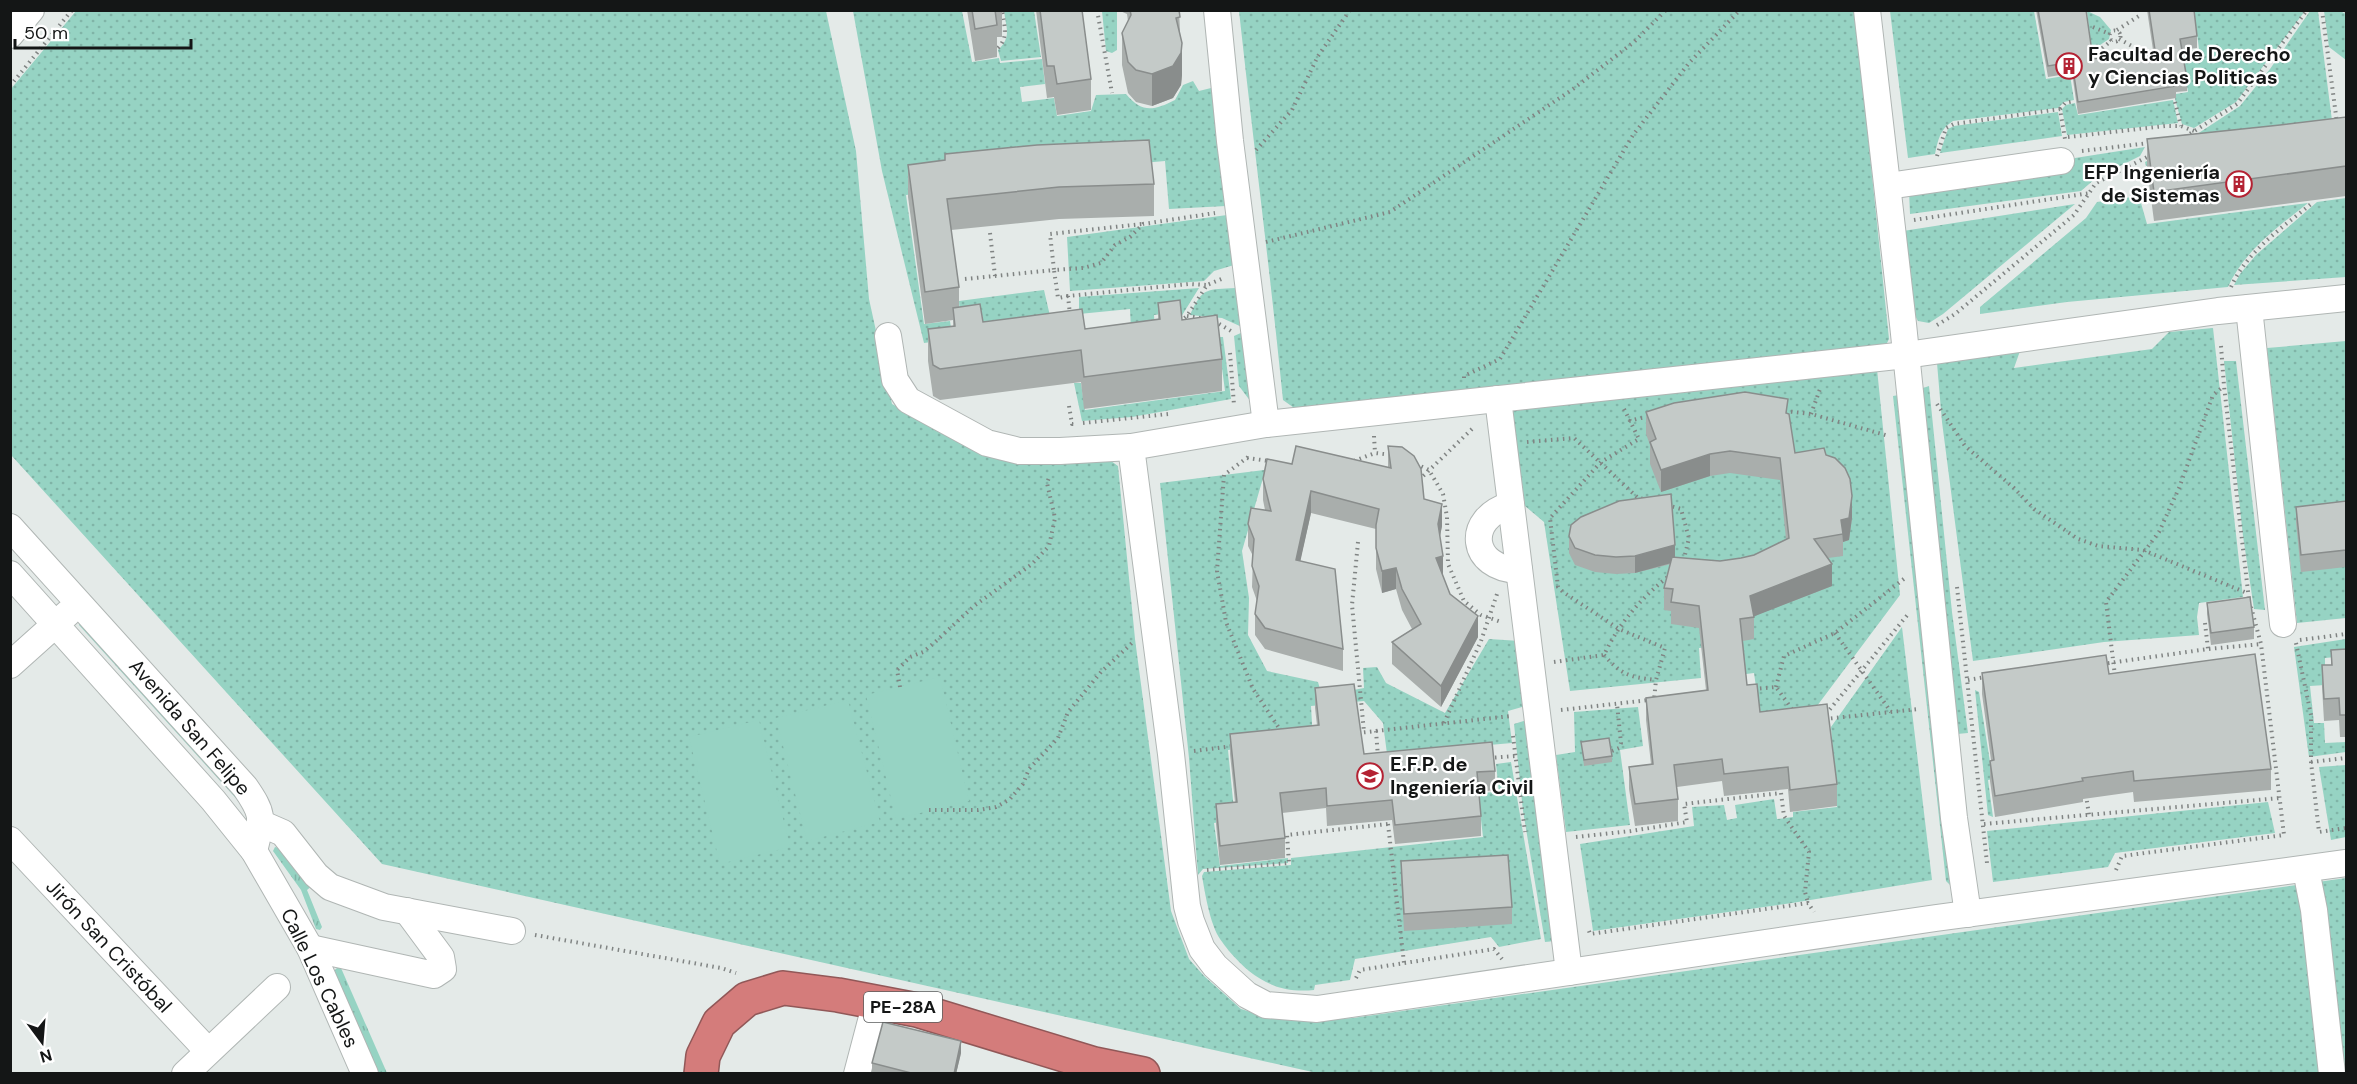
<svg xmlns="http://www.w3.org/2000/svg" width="2357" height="1084" font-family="'DM Sans',sans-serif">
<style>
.grass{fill:url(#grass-tufts)}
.garden{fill:url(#garden-dots)}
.pitch{fill:#96d3c3}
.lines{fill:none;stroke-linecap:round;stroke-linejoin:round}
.minor-casing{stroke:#b0b6b4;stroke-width:28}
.highway-casing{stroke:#915858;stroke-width:36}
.path{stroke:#808483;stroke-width:4;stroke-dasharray:1.5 4.5;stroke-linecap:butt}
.minor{stroke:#fff;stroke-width:26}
.highway{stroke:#d47c7b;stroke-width:33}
.wall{fill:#a9aeac}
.shaded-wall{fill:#898d8c}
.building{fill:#c4cac8;stroke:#898d8c;stroke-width:1.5}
.labels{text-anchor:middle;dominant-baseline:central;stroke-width:4.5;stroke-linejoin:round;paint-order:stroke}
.shield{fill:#fff;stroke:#5a5c5c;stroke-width:1.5}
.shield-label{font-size:18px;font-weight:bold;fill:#141616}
.poi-label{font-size:20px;font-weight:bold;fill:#141616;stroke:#fff;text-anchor:start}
.street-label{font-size:20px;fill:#141616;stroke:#fff}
</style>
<defs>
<pattern id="grass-tufts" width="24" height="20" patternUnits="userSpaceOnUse" patternTransform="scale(1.5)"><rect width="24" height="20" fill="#96d3c3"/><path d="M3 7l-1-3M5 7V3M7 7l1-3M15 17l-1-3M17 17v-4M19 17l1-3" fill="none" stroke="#80b4a7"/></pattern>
<pattern id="garden-dots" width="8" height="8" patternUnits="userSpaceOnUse" patternTransform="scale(1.5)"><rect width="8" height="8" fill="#96d3c3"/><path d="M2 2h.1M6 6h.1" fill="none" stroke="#80b4a7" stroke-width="1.8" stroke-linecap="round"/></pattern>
</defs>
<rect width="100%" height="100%" fill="#e4eae8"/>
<!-- grass -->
<g class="grass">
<path d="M79,622L248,797L242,805L79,625Z"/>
<path d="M275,847L279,848L313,885L307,890L322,927L320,930L316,929L301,890L273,851Z"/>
<path d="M339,966L341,968L387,1073H379L334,971Z"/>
</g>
<!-- garden -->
<g class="garden">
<path d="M76,11H826L856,151L869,299L892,404L991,457L1031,465L1111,461L1118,466L1135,639L1171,911L1189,959L1204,976L1241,1009L1264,1016L1294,1021L1353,1018L2346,878V1073H1317L382,864L11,455L10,90Z"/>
<path d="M853,11H962L972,62L999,58L1000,63L1042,59L1045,84L1020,87L1022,102L1054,98L1057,116L1091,111L1096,95L1126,94C1142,113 1153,111 1175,100L1183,85L1193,81L1199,91L1215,87L1226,206L1169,209L1165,161L940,181V191L906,195L924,324L950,321L952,335L961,338L924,343L882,171Z"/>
<path d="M1004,11H1034L1041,57L1001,61L998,50C1012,37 1006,28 1004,11Z"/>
<path d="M1102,11L1117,12V50L1112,53L1106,51Z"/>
<path d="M1239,11H1855L1889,339L1886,345L1297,410L1283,400C1270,270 1253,140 1239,11Z"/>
<path d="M1890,11H2034L2046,79L2070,75L2074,100L2064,102L2058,108L1953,121C1940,129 1938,140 1935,154L1908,158Z"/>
<path d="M2087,11L2100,17L2111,30L2109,39L2097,47L2092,54Z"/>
<path d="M2194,11H2305L2236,102L2194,128L2182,124L2175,99L2176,94L2188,92L2184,68L2166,54L2199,49Z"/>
<path d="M2310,11H2318L2335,144L2146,166L2145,162L2188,140L2240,106L2270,69Z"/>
<path d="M2324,11H2340L2346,14V60L2329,47Z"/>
<path d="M2173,100L2178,123L2067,135L2062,109L2066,105L2075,103L2078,115Z"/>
<path d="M2058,112L2062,136L1940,153L1948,129L1954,126Z"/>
<path d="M2145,147L2140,156L2096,178L2081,191L1910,214L1909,191L2065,168L2075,158Z"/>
<path d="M2139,196L2147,224L2308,203C2278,227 2244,251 2228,287L2067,302L1980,314V307L2086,218L2097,202Z"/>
<path d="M2346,198V277L2234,285L2240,274L2256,255L2317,202Z"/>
<path d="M2075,204L1943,314L1929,323L1918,321L1914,314L1903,231Z"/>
<path d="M1227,215L1234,265L1214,271L1204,281L1070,291L1067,237Z"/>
<path d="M1199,288L1181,317L1179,312L1154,315L1155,331L1131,329L1130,309L1079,314V297Z"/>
<path d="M1236,288L1242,327L1222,318L1190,315C1203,286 1207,290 1236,288Z"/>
<path d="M1044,290L1050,316L985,334L982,315L960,318L959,301Z"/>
<path d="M2213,328L2243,597L2199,603L2197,617L2199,635L2104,642L1973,661L1942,422L1937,363L2020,351L2014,368L2152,349L2169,332Z"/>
<path d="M1243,332L1251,402L1239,386L1234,336Z"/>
<path d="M1216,337H1223L1231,399L1132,417L1082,421L1074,383H1081L1085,410L1225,391L1219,345Z"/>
<path d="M2346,341V618L2297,623L2267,348Z"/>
<path d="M2224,361H2236L2265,610L2254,609L2243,536Z"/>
<path d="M1877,369L1900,595L1817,706L1760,715L1754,673L1746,674L1742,644L1699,648L1701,678L1570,691L1544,522L1525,506L1512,411Z"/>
<path d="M1929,386L1952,612L1968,733L1957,734L1923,388Z"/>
<path d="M1899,395L1950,885L1946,881L1893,396Z"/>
<path d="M1280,468L1263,478L1242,551L1249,598L1248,635L1267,671L1318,682L1322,696L1364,688L1363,668L1377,667L1386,683L1445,713L1489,639L1520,641L1522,707L1508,711L1512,743L1387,754L1383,723L1364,701L1311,706L1313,741L1228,750L1235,820L1214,823L1220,866L1288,858V863L1203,869L1198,875L1189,758L1160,483Z"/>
<path d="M1902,627L1932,880L1792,903L1593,931L1580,844L1694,826L1692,807L1724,805L1727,820L1737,818L1735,805L1774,799L1777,819L1793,817V812L1837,807L1831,727Z"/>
<path d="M2346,639V656L2325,658V685L2310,686L2314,723H2324L2325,743L2346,742V752L2309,757L2294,647Z"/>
<path d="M1975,690L1979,692L1990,762L2025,774L1988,780L1993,817L1988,815Z"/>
<path d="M1638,707L1643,746L1620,750L1630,825L1566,832L1556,755L1575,752L1574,712Z"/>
<path d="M1530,719L1555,941L1545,942L1523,811L1514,724Z"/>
<path d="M1511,762L1541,939L1499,947L1491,937L1355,959L1350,980L1315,985L1314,990C1277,994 1252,978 1229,951C1223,943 1217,936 1214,927C1208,911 1205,893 1202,876L1204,872L1291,865V858L1483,837L1478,793L1499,792L1496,764Z"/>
<path d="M2346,765V837L2331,840L2319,767Z"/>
<path d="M2268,802L2275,833L2115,853L2108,867L1993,882L1987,831Z"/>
</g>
<!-- pitch -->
<g class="pitch">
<path d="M940,677L969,801L896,819L866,695Z"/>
<path d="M848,700L880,822L807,841L776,718Z"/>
<path d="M759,720L790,847L720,864L689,737Z"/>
</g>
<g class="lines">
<!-- minor casing -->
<g class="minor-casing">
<g id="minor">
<path d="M1217,10L1230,141L1266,424"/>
<path d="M1867,10L1903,324L1954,818L1968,914"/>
<path d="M10,35L31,10"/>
<path d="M1888,186L2061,161"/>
<path d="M2346,298L2218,311L1906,355L1266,424L1131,447L1171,754L1187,906L1191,921L1202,949L1215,966L1247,995L1266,1005L1317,1009L1936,918L2346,863"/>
<path d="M2249,308L2283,624"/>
<path d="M888,336L895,380L908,400L987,443L1019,451H1060L1131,447"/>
<path d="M1498,399L1569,972"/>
<path d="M1511,505C1464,518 1470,569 1519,570"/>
<path d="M10,527L245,787C265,816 262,818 254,851"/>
<path d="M10,574L213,800L254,851L310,948L365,1074"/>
<path d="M10,665L68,613"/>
<path d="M260,823L283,833L316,875L330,887L384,907L512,931"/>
<path d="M10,840L208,1051"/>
<path d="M2306,870L2314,910L2332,1074"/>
<path d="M310,948L434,975L443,969L441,957L407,911"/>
<path d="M185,1074L277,987"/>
<path d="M857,1074L876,1002"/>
</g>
</g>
<!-- highway casing -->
<g class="highway-casing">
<path id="highway" d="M701,1074L703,1056L719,1023L747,999L783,988L838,995L917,1010L1094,1064L1143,1074"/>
</g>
<!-- path -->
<g class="path">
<path d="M1097,10L1112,93"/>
<path d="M2322,10L2337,123"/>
<path d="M2345,10L2346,11"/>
<path d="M2093,27L2110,34"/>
<path d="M2117,30L2142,14"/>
<circle cx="2115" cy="36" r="5.5"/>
<path d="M2119,39L2145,53"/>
<path d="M998,48C1009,37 1004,25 1002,10"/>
<path d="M2093,56L2112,40"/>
<path d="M10,86L72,10"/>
<path d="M2175,102L2181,126"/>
<path d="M2060,109L2065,103L2074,101"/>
<path d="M2068,137L2165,126H2181L2194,131"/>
<path d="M2185,137L2237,104L2307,10"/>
<path d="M1256,150L1292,110L1318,56L1350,10"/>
<path d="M2082,151L2149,143"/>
<path d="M1937,156L1946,128L1954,124L2060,109L2065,139"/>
<path d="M1914,220L2090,193"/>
<path d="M990,233L995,276"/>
<path d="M1266,242L1390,212L1573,89L1634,42L1666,10"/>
<path d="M965,279L1054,270L1050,234L1142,224"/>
<path d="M2231,287C2247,251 2282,228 2311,204"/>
<path d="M1068,296L1058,298L1054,270L1083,268L1101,263L1115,245L1130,237L1143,224L1215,213"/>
<path d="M1070,315L1068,296L1189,284L1207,285"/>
<path d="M1187,316L1201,318"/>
<path d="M1214,321L1231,331"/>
<path d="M1180,322L1187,316L1207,285L1224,278"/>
<path d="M1937,325L1955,314L2074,215L2096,183L2149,156"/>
<path d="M2221,346L2224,386L2249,600"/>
<path d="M1230,353L1234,405"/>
<path d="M1464,378V376L1500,359L1633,135L1689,63L1740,10"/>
<path d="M1937,404L1965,446L2014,488L2034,509L2078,539L2098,546L2143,550L2247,593"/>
<path d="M1069,406L1072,424H1076"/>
<path d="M1624,409L1639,439L1601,462L1550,518L1558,587L1563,592L1619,629L1665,648L1656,680L1654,700"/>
<path d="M1785,411L1811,414L1889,436"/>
<path d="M1811,414L1820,389"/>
<path d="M1629,421L1649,416"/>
<path d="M1083,423L1168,414"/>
<path d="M1374,436L1375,453"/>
<path d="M1527,442L1574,438L1638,498L1645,499"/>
<path d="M1248,457L1224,475L1217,571L1226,622L1253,689L1281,731"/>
<path d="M1247,458L1269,461"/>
<path d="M1354,461L1375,453L1392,455"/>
<path d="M1416,464L1429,470L1443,494L1447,517L1448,564L1464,601L1481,615L1501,622"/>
<path d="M1419,480L1472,429"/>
<path d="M1667,505L1681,509L1689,538L1683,563"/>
<path d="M1358,542L1352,605L1364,732"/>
<path d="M1957,587L1987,863"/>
<path d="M2205,623L2208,649"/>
<path d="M1835,633L1891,712"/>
<path d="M2300,640L2346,634"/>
<path d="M2296,643L2311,715V762L2319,832L2346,828"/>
<path d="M1604,655C1622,675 1629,677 1656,680"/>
<path d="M1554,662L1604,655C1619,623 1642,597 1669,576"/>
<path d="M2102,664L2208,649L2262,644"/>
<path d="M2115,676L2106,602L2159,532L2179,488L2213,395L2224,386"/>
<path d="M1968,680L1985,677"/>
<path d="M900,687L897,670L910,657L923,652L934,643L974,606L1032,564L1049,546L1055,518L1047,483L1050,475"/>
<path d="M1776,687L1784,656L1835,633L1905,578"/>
<path d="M1754,689L1776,687L1794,712"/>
<path d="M1561,710L1649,700"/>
<path d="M1826,714L1909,613"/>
<path d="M1825,719L1919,709"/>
<path d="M1444,723L1481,641L1497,594"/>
<path d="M1376,731L1511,716"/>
<path d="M1358,733L1376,731L1378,757"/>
<path d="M1513,736L1525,832"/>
<path d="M1194,751L1234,746"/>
<path d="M1612,751L1619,748L1621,743L1617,704"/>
<path d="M1489,758L1515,756"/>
<path d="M2311,762L2346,758"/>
<path d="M2086,795L2089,815"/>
<path d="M929,810H978L996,807L1010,799L1023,784L1029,769L1058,738L1068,712L1101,672L1132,643"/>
<path d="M1388,824L1404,963"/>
<path d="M1984,824L2280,798"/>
<path d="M1576,837L1631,831L1687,822L1684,804L1781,793L1784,816L1809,852L1805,892L1808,903"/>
<path d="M1207,870L1289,863L1287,835L1388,824"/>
<path d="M2116,870L2122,856L2284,835L2261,644L2251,607"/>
<path d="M1589,931L1590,934L1808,903L1814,912"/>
<path d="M535,935L721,968L736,973"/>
<path d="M1356,978L1360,970L1494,949L1502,959"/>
</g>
<!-- minor -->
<use href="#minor" class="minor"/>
<!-- highway -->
<use href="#highway" class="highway"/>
</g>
<!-- wall -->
<g class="wall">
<path d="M967,10H1002V37H997V57L975,61Z"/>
<path d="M1036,10H1082L1091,79V110L1057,115L1054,97L1047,98Z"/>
<path d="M1118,10H1179L1182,75L1181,85L1173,98L1152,106L1136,102L1128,93L1122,65V33L1128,21L1127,14Z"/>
<path d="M2036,10H2086L2093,59L2153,50L2147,10H2194L2197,36V48L2182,50L2187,79V91L2176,92V98L2078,114L2072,73L2048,77Z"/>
<path d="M2346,117V196L2154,221L2147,168V139L2280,125Z"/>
<path d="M945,154L1154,184V216L1059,219L951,230L959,287V307L983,322L1085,329L1158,319V303L1182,320L1222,359V391L1084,409L1081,382L940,400L933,396L928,361V329L953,326V320L925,324L908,197V165L945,160Z"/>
<path d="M1646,412L1788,413L1795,453L1826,455L1852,518L1849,540L1843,542V556L1828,558L1832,586L1754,616V639L1743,641L1747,685L1760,712L1837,784V806L1790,812L1788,789L1724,796L1722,781L1677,787L1678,799V821L1635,826L1629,789V767L1651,764L1646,720V698L1706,690L1699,628L1671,624V611L1664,610V588L1671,564L1635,573L1616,574L1595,572L1575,565L1569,553V536L1675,557L1720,561L1741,558L1754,555L1786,539L1780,480L1730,473L1710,476L1661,492L1650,464V445L1646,434Z"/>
<path d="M1388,446L1442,526L1440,536L1443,577L1450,594L1478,637L1441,707L1392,664V642L1412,629L1402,610L1396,589L1382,593L1376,569V529L1311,513L1300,561L1343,649V671L1265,649L1255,635V614L1257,601L1252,587L1253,556L1248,546V524L1265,510L1263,500V479L1292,464L1388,467Z"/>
<path d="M2346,501V567L2301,572L2296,523V507Z"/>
<path d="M2207,603L2254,627V639L2211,645L2207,614Z"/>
<path d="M2346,649V737H2340L2339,720L2324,721L2322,687V665H2331V650Z"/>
<path d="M1982,673L2109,674L2271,769V790L2134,802L2133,792L2083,799V802L1995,817L1990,781V761L1991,760L1982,694Z"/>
<path d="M1315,688L1364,754L1495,771V790L1479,792L1481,816V836L1395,844L1392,820L1327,826L1326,808L1282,813L1285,838V858L1220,865L1216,824V804L1235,802L1230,754V734L1317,725L1315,708Z"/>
<path d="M1581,742L1612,756V762L1584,766Z"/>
<path d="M1401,861L1512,907V924L1404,931L1401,878Z"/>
<path d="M961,1053L956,1074H872V1063Z"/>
</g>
<!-- shaded-wall -->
<g class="shaded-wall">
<path d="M1182,43V75L1181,85L1173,98L1152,106V74Z"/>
<path d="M1710,454V476L1661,492V470Z"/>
<path d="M1311,491V513L1296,581V560Z"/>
<path d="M1852,496V518L1849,540L1843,542L1841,520Z"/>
<path d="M1442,504V526L1438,546V524Z"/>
<path d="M1675,545V562L1635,573V556Z"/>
<path d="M1443,556V577L1436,558Z"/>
<path d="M1832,564V586L1750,618V596Z"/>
<path d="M1396,568V589L1382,593V571Z"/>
<path d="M1478,616V637L1441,707V686Z"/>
<path d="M961,1041V1053L956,1074H954Z"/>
</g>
<!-- building -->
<g class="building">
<path d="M972,10H995L997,25L975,29Z"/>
<path d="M1040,10H1082L1091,79L1057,84L1054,66H1047Z"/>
<path d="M1130,10H1179L1180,17L1176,18L1182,43L1181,53L1173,66L1152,74L1136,70L1128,62L1122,33L1131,15Z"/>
<path d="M2038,10H2086L2093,59L2155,50L2149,10H2194L2197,36L2180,39L2187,79L2175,81L2176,86L2078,102L2072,62L2048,66Z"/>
<path d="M2346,117V166L2154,192L2147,139L2280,125Z"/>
<path d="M1149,140L1154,184L1059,187L947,199L959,287L925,292L908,165L945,160V154L1037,145Z"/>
<path d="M1180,300L1182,320L1217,315L1222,359L1084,377L1081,350L940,369L933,365L928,329L955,326L953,308L980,304L983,322L1082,309L1085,329L1160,319L1158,303Z"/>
<path d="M1745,392L1788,399L1786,413L1789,414L1795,453L1824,448L1826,455L1835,458L1845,468L1850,479L1852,496L1849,518L1841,520L1843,534L1814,539L1832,564L1750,596L1754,617L1740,619L1747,685L1757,684L1760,712L1827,704L1837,784L1790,790L1788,767L1724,774L1722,759L1674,765L1678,799L1635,804L1629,767L1653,764L1646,698L1708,690L1699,606L1671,602L1673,589L1664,588L1672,557L1720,561L1741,558L1754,555L1789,538L1780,458L1730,451L1710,454L1661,470L1650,442L1656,439L1646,412L1674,403Z"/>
<path d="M1296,446L1391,468L1388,446L1402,447L1414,456L1421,469L1424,499L1442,504L1438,524L1443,556L1436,558L1450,594L1478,616L1441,686L1392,642L1421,624L1402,589L1396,568L1382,571L1376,548V525L1379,509L1311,491L1296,560L1335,569L1343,649L1265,628L1255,614L1259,586L1252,566L1254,539L1248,524L1251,508L1271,511L1263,479L1267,459L1292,464Z"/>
<path d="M1671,494L1675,545L1635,556L1616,557L1595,555L1575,548L1569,536L1571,525L1581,517L1619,501Z"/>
<path d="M2346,501V550L2301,555L2296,507Z"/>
<path d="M2250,597L2254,627L2211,633L2207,603Z"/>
<path d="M2346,649V715H2340L2339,698L2324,699L2322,665H2332L2331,650Z"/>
<path d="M2255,654L2271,769L2134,781L2133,771L2082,778L2083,781L1995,796L1990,761L1994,760L1982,673L2106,655L2109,674Z"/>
<path d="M1354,684L1364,754L1492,742L1495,771L1477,772L1481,816L1395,825L1392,800L1327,806L1326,788L1280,793L1285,838L1220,846L1216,804L1237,802L1230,734L1319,725L1315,688Z"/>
<path d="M1609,738L1612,756L1584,760L1581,742Z"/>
<path d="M1508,855L1512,907L1404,914L1401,861Z"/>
<path d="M883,1022L961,1041L954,1074H915L872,1063Z"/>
</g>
<!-- icons -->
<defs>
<g id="building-ring" transform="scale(1.35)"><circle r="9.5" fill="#fff" stroke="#b42233" stroke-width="1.5"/><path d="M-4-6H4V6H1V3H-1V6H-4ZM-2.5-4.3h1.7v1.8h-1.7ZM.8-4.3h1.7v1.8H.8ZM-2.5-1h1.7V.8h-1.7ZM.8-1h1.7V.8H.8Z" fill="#b42233"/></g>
<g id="school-ring" transform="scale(1.35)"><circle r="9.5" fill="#fff" stroke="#b42233" stroke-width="1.5"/><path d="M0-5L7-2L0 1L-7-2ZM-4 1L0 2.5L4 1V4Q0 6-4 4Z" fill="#b42233"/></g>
</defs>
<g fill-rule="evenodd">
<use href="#building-ring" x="2069" y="66"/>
<use href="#building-ring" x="2239" y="184"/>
<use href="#school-ring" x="1370" y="776"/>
</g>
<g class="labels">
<!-- shield labels -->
<rect class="shield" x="864" y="992" width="78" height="30" rx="4.5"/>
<g class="shield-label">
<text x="903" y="1007">PE-28A</text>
</g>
<!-- poi labels -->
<g class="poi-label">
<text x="2088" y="54">Facultad de Derecho<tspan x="2088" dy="23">y Ciencias Politicas</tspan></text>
<text x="2220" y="172" text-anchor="end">EFP Ingeniería<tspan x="2220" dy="23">de Sistemas</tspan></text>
<text x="1390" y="764">E.F.P. de<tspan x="1390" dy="23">Ingeniería Civil</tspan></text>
</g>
<!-- street labels -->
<g class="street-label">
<text transform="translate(190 727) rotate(49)">Avenida San Felipe</text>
<text transform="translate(109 946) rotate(47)">Jirón San Cristóbal</text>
<text transform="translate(320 978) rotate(64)">Calle Los Cables</text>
</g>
</g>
<!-- border -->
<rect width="2357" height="1084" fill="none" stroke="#141616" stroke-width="24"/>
<!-- north arrow -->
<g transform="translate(42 1042) rotate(164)" stroke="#ffffff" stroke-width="4.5" paint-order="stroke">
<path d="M0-4.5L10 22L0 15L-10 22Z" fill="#141616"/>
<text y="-9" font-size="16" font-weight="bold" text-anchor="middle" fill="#141616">N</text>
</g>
<!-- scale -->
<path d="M15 39v9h176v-9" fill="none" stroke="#141616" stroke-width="3"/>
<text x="24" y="39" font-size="18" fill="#141616" stroke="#ffffff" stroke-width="4.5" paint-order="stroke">50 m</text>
</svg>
